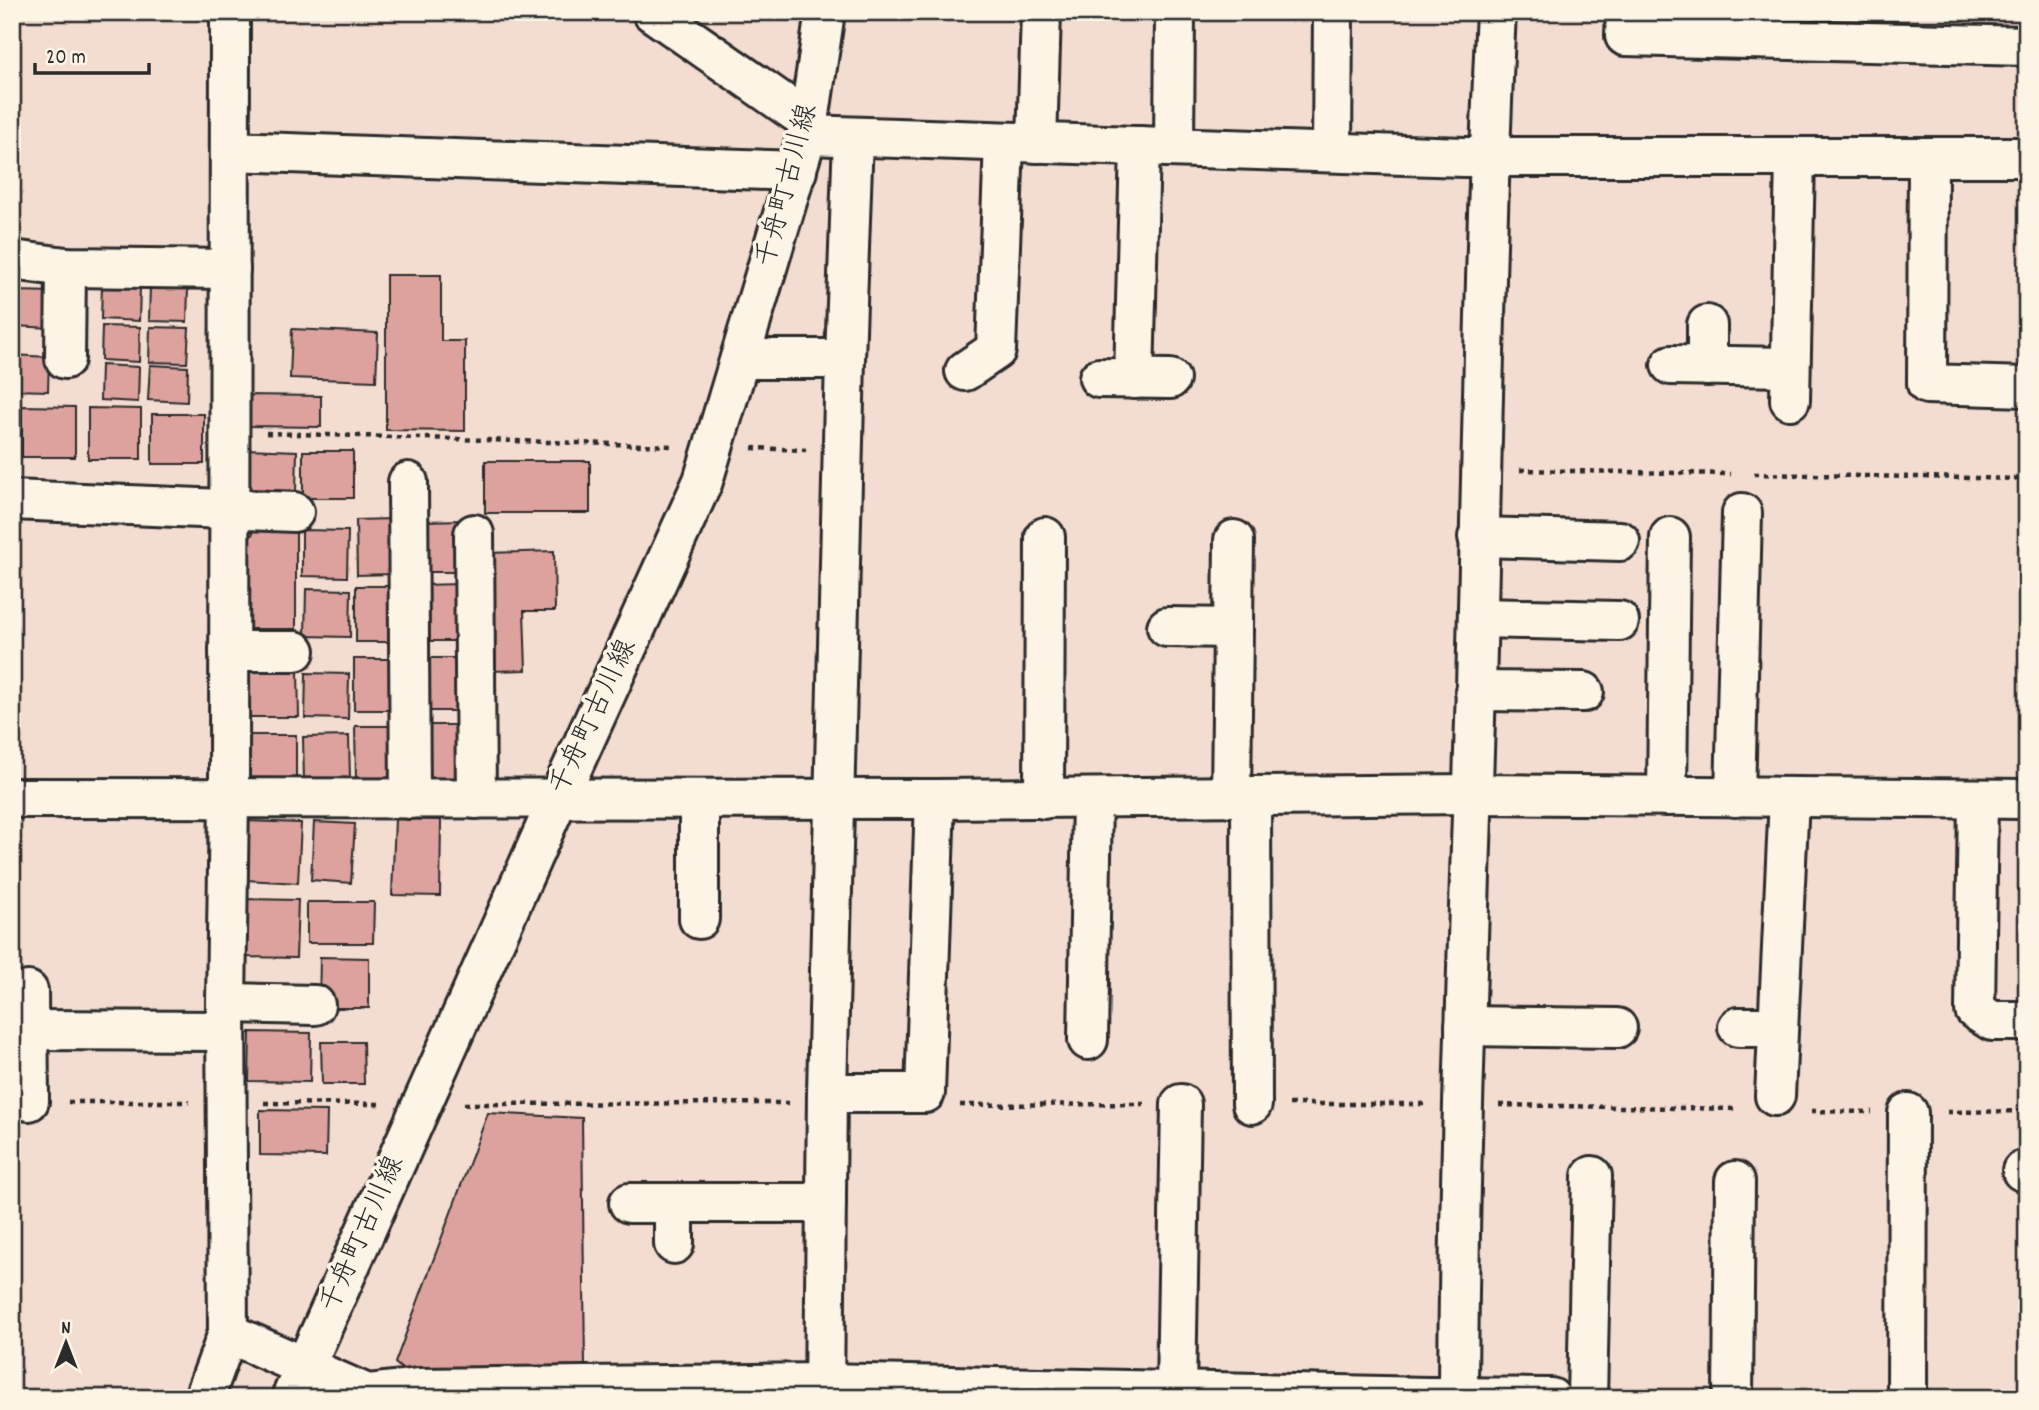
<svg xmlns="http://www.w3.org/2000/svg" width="2039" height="1410" font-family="Dekko,'Klee One',sans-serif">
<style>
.building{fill:#dda29e;stroke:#2b2b2b;stroke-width:2}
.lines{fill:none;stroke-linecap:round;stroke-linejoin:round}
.street-casing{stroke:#2b2b2b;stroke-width:44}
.secondary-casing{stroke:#2b2b2b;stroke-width:44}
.path{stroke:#2b2b2b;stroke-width:4.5;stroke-dasharray:5 5;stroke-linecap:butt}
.street{stroke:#fcf5e5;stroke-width:38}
.secondary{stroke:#fcf5e5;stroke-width:38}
.labels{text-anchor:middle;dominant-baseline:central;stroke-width:7;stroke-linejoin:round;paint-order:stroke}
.street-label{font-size:28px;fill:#2b2b2b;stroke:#fcf5e5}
</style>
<rect width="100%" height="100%" fill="#f3dcd0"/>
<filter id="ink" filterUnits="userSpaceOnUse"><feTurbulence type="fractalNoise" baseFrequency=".0143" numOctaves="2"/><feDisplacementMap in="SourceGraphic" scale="14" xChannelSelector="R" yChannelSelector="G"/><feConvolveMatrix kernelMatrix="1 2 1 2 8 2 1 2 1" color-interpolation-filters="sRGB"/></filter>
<g filter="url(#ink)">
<!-- building -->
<g class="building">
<path d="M386,275H441V341H465V431L386,430Z"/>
<path d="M102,285L140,286L139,321L101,319Z"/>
<path d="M150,286L188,288L187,322L149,321Z"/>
<path d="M16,291L54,292L52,328L14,326Z"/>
<path d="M102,326L140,327L139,362L101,360Z"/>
<path d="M150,327L189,328L187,363L149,362Z"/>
<path d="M292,329L378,333L376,381L290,378Z"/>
<path d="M12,355L49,357L48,391L12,390Z"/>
<path d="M101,365L139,367L138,402L100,400Z"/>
<path d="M150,365L188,367L187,402L148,400Z"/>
<path d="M246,395L321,396V427L246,426Z"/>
<path d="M22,406L75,407V457H22Z"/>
<path d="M88,408L141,409V459H88Z"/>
<rect x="152" y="414" width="52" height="50"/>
<path d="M245,449L297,451L296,491L243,489Z"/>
<rect x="303" y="451" width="50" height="47"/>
<rect x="485" y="461" width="105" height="52"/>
<path d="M393,519L394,574L357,575L356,520Z"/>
<path d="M461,520L462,572H426L425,521Z"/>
<path d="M302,530L348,531L347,577L302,576Z"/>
<path d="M254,531H296V629H244V548Z"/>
<path d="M554,551L555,611H524L526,670L492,671L488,553Z"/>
<path d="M460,584L461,641H422L421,585Z"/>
<rect x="356" y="586" width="36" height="56"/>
<path d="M306,589L351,590L350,637L305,636Z"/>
<path d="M425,658H464V711H426Z"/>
<rect x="354" y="659" width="37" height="51"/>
<path d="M298,671L299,717H245V672Z"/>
<path d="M306,673L349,674L348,719L305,718Z"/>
<path d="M425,725H463L464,781L426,783Z"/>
<path d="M355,726H396L397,780H356Z"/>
<rect x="246" y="735" width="50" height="45"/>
<path d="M349,736L350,780L304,781L303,737Z"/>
<path d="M395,819L441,820L440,896L392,895Z"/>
<path d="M246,821L301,823L298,883L244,880Z"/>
<path d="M314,822L355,824L351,883L311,880Z"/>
<path d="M242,899L298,900L296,958L241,957Z"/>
<path d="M307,902H374L373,943H307Z"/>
<path d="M320,957L369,958V1008H319Z"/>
<path d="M250,1032L311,1033L310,1082L249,1081Z"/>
<path d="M321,1042H363L364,1084H322Z"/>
<path d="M260,1110L327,1111L326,1156L260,1155Z"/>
<path d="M488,1113L582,1118L585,1366L409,1375L395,1363Z"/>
</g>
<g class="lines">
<!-- street casing -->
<g class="street-casing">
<g id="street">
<path d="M652,12L810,122"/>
<path d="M1626,12L1625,36L2027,46"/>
<path d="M807,135L1464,157H2027"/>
<path d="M1037,143L1041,12"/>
<path d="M1174,147L1175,12"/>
<path d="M230,151L797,171"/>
<path d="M1332,152L1333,12"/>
<path d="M1928,157L1927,384L2027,387"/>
<path d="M12,260L66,267L230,269"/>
<path d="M1707,325V366"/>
<path d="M65,359L66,267"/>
<path d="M740,359H845L827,1093L824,1398"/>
<path d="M845,359L853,137"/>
<path d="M1671,365L1790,367"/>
<path d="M965,371L996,350L1004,142"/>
<path d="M1099,378L1170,379"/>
<path d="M1134,379L1140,146"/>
<path d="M1790,400L1795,157"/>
<path d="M408,482L410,799"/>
<path d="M12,500L294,512"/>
<path d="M474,534L476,799"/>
<path d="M1478,537L1620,541"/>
<path d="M1478,618L1619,621"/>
<path d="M1167,627L1233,628"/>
<path d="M229,651H295"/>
<path d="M1475,691L1584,692"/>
<path d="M1667,796L1670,537"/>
<path d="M1231,797L1234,540"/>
<path d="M1251,797L1252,1104"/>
<path d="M1735,797L1742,513"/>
<path d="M12,798L935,799L1472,794L2027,799"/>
<path d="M699,799V919"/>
<path d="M1044,799L1045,537"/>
<path d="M1978,800L1975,1010L1992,1021H2027"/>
<path d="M28,991L29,1101"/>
<path d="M226,1003L315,1005"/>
<path d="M1465,1026L1617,1028"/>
<path d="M1738,1027H1778"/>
<path d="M28,1030L226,1031"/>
<path d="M1088,1040L1092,798"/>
<path d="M827,1093H925L935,799"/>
<path d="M1775,1096L1789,798"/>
<path d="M2022,1171H2027"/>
<path d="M629,1203H826"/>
<path d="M674,1203V1244"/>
<path d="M228,1333L226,1003L229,798L230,12"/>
<path d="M1176,1392L1181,1104"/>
<path d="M1458,1397C1459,1161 1469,924 1476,687C1482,462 1485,237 1496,12"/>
<path d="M204,1398L228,1333L367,1394L418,1388L825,1383L1427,1397L1551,1398"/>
<path d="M1587,1398L1592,1176"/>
<path d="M1733,1398L1735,1181"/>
<path d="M1907,1398L1908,1113"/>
</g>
</g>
<!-- secondary casing -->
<g class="secondary-casing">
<path id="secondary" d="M291,1398L558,799L703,481L807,135L825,12"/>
</g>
<!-- path -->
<g class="path">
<path d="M266,433L673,446"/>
<path d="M752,448L806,450"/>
<path d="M1520,470L1731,474"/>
<path d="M1754,474L2027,479"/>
<path d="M68,1102H189"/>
<path d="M264,1103L381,1104"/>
<path d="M464,1104L791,1103"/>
<path d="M1289,1104H1424"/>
<path d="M960,1105L1144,1104"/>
<path d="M1499,1105L1739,1109"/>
<path d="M1811,1111L1872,1112"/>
<path d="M1947,1112L2027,1111"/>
</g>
<!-- street -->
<use href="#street" class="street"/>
<!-- secondary -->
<use href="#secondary" class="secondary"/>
</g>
</g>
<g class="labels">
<!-- street labels -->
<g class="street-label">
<text transform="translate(789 186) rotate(-75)">千舟町古川線</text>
<text transform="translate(595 718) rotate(-65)">千舟町古川線</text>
<text transform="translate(364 1235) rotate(-66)">千舟町古川線</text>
</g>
</g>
<!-- margin -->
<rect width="2039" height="1410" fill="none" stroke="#fcf5e5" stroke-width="42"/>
<rect x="21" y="21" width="1997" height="1368" fill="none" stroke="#2b2b2b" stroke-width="2.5" filter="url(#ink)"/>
<!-- north arrow -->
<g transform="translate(66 1343)" stroke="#fcf5e5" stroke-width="5" paint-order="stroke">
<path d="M0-5L12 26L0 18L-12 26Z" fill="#2b2b2b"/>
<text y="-10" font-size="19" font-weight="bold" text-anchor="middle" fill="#2b2b2b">N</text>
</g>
<!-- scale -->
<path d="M35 63v10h114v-10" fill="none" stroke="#2b2b2b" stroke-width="3.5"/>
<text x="46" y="63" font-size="21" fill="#2b2b2b" stroke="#fcf5e5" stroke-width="5" paint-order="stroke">20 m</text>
</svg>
